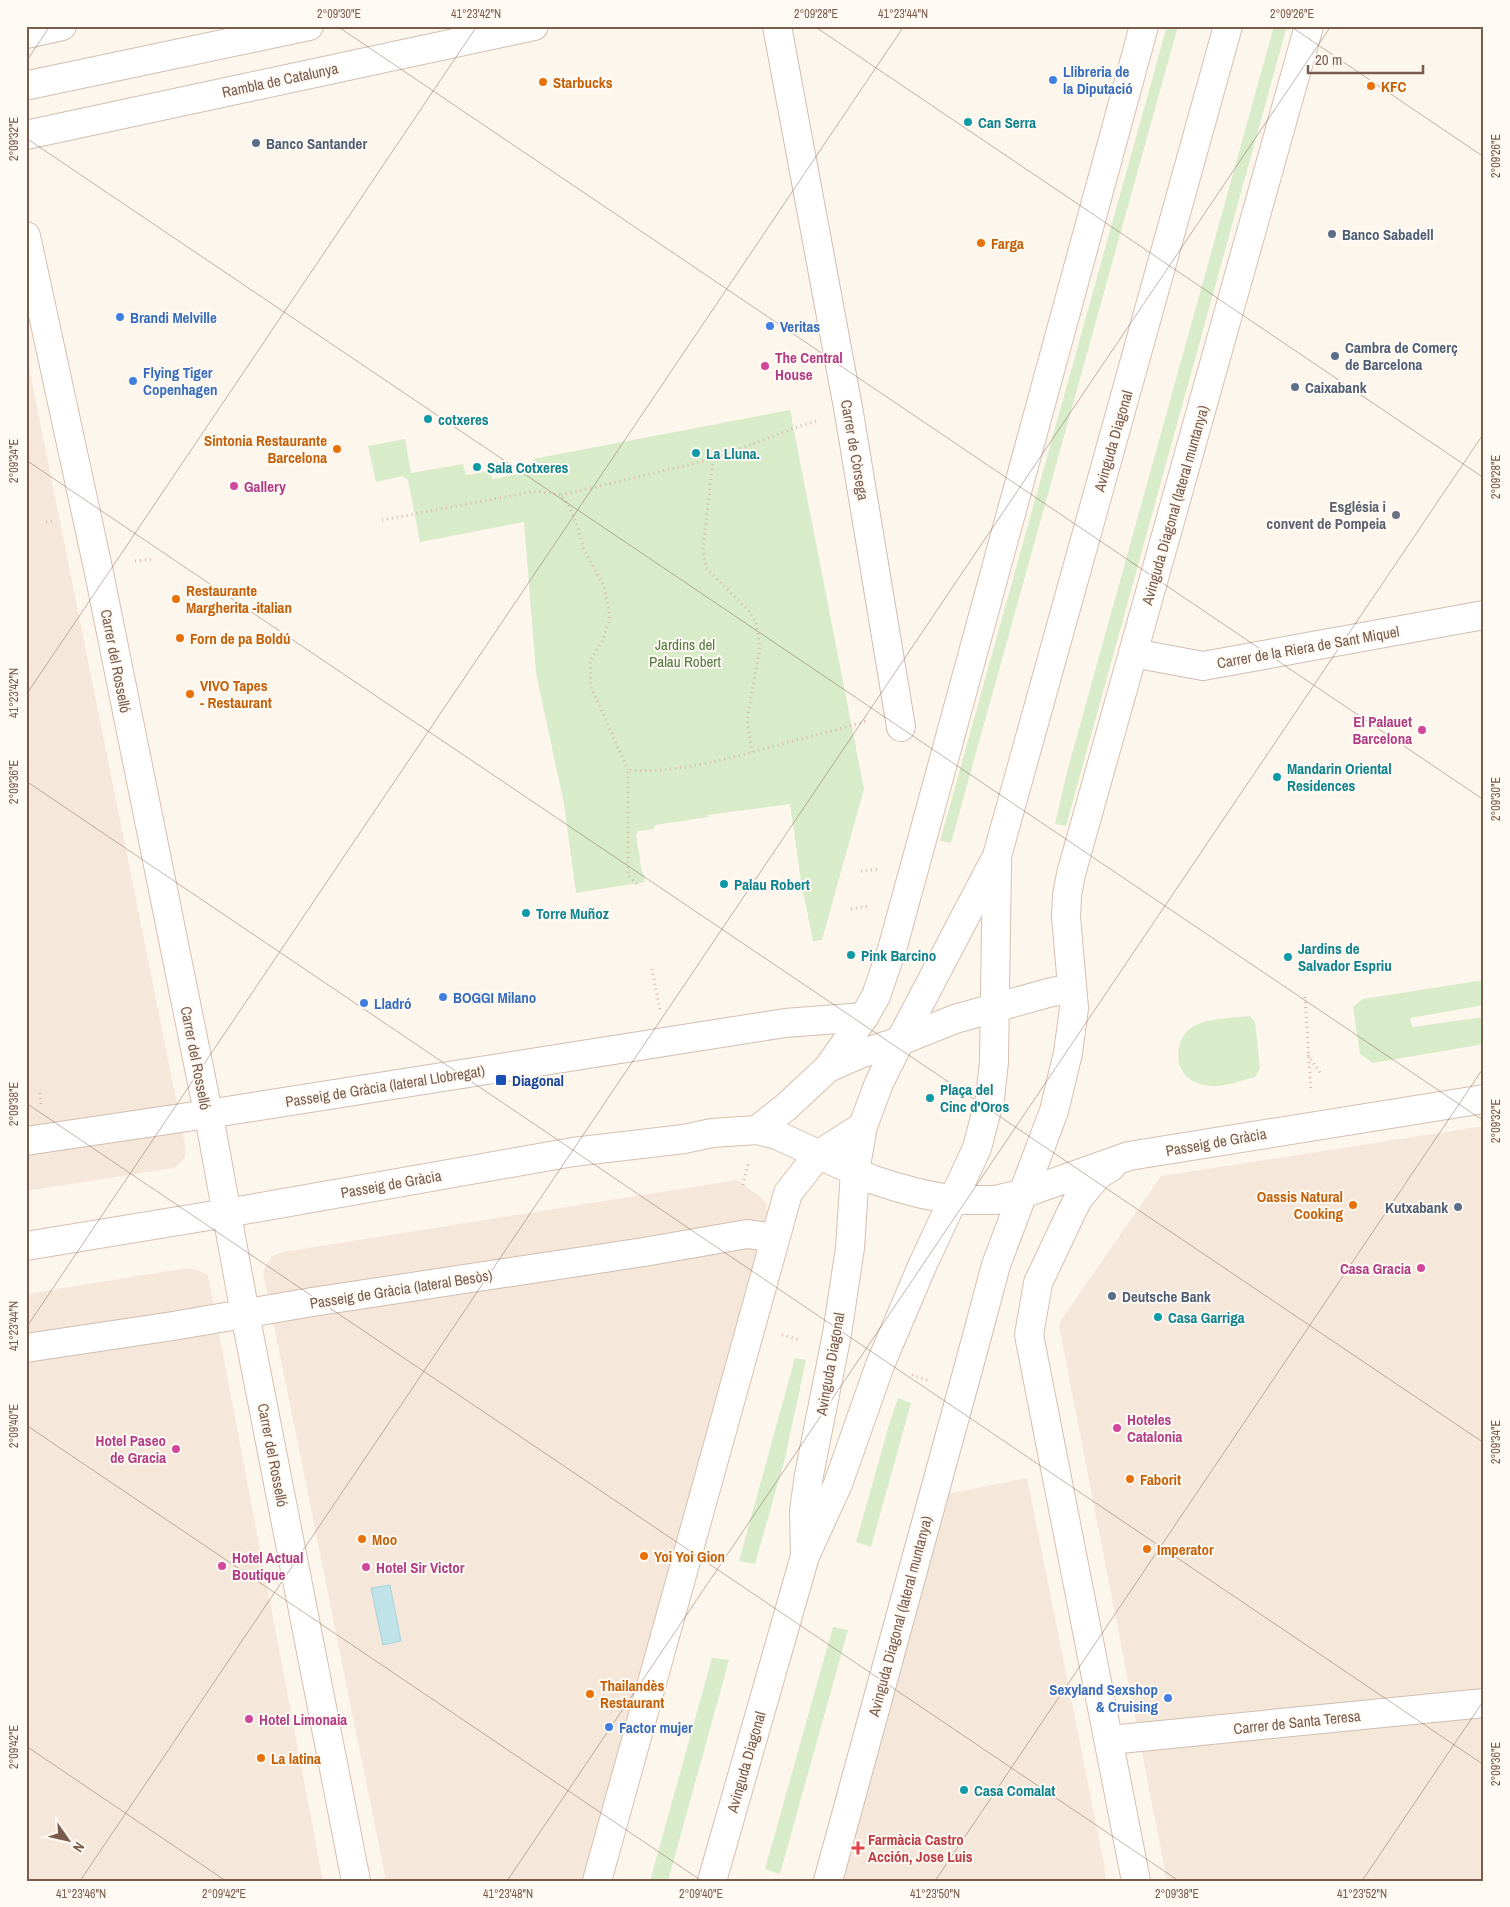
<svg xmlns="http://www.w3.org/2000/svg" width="1510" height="1907" font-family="'Archivo Narrow',sans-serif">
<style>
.residential{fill:#f5e8da}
.green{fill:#d8ecc9}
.water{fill:#bfe3e8;stroke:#a5d3da}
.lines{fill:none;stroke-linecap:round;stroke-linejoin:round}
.street-casing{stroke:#d1beb0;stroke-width:30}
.secondary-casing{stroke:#d6c0b0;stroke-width:30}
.path{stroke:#d9b8a5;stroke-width:3;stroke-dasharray:1 4;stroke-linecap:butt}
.street{stroke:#fff;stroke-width:28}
.secondary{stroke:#fff;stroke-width:28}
.ticks{fill:none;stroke:#7a5c4d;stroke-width:1;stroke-opacity:0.45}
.shop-dot{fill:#3f7fe0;stroke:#fffaf3;stroke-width:2}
.food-dot{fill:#e8710a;stroke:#fffaf3;stroke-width:2}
.culture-dot{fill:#0f9aa8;stroke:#fffaf3;stroke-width:2}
.service-dot{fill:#5c6f8a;stroke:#fffaf3;stroke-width:2}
.hotel-dot{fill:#d1479c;stroke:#fffaf3;stroke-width:2}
.worship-dot{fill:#6b7280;stroke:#fffaf3;stroke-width:2}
.transit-dot{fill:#1a4fb4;stroke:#fffaf3;stroke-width:2}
.health-dot{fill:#e0444e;stroke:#fffaf3;stroke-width:2}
.labels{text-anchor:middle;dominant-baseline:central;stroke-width:4;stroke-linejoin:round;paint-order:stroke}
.shop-label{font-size:15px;font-weight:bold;fill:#366cbe;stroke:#fffaf3;text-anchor:start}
.street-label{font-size:15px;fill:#7a5c4d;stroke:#fffaf3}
.food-label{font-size:15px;font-weight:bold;fill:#c56008;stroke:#fffaf3;text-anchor:start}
.culture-label{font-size:15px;font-weight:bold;fill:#0d838f;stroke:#fffaf3;text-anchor:start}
.service-label{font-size:15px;font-weight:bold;fill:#4e5e75;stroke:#fffaf3;text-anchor:start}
.hotel-label{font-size:15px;font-weight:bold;fill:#b23c85;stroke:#fffaf3;text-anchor:start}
.worship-label{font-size:15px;font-weight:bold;fill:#5b616d;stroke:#fffaf3;text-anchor:end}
.park-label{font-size:15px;fill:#537a41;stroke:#fffaf3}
.transit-label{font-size:15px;font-weight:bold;fill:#164399;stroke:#fffaf3;text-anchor:start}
.health-label{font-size:15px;font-weight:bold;fill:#be3a42;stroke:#fffaf3;text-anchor:start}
.neatline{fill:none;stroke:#7a5c4d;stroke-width:2}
.ticks-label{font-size:12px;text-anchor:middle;fill:#7a5c4d}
</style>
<rect width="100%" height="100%" fill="#fdf6ec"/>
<!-- residential -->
<g class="residential">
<path d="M26,352L186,1149L185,1156L180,1163L174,1168L26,1191Z"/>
<path d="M1484,1126V1881H1167L1059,1326L1061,1320L1161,1176Z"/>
<path d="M737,1180L762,1198L766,1203L768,1217L584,1881H386L263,1271L272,1256L283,1252Z"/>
<path d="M187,1268L198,1270L208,1276L211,1291L323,1881H26V1294Z"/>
<path d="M1027,1478L1105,1869V1881H841L947,1494Z"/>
</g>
<!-- green -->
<g class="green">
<path d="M1167,26H1178L951,843L940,841Z"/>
<path d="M1274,26H1287L1066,826L1055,824L1067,772Z"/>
<path d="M790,410L864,789L822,940L813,941L804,896L803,895L790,804L708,815V817L655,825L654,829L638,831L636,836L642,872L644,875L645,882L576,893L564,804L536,673L524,522L420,542L408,480L402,476L376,482L368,446L405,439L411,473L463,464L466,475L491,471L492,479L535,471L533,459Z"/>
<path d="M1484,980V1005L1410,1018L1412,1027L1484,1017V1044L1373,1063L1360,1054L1353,1007L1363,999Z"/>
<path d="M1250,1016L1255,1022L1260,1068L1255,1077C1244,1080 1221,1088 1210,1086C1203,1085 1191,1082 1186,1076C1173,1062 1177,1035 1194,1026C1210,1018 1233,1018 1250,1016Z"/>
<path d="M795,1358L806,1360L785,1458L755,1564L739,1561Z"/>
<path d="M898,1398L911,1403L871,1547L856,1542L890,1421Z"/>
<path d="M833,1627L848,1630L780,1874L765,1869Z"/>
<path d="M712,1658L729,1660L668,1881H650Z"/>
</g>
<!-- water -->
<path class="water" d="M390,1585L401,1641L383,1645L371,1588Z"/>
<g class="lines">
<!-- street casing -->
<g class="street-casing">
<g id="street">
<path d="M777,26L849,413L901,727"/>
<path d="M26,34L62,26"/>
<path d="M29,85L309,26"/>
<path d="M26,135L534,26"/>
<path d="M1133,653L1203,666L1484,615"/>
<path d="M26,1141L208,1114L785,1023L864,1017"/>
<path d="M26,1348L173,1326L312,1302L644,1252L747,1234L775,1238"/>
<path d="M1110,1740L1484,1703"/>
<path d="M828,1881L973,1351"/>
</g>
</g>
<!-- secondary casing -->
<g class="secondary-casing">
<g id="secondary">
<path d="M26,236L98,568L212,1132L245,1314L356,1881"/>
<path d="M828,1068L864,1017L876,996L893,946L1144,26"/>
<path d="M757,1130L786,1107L828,1068L860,1054L900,1041L955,1019L1048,993L1072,988"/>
<path d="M1111,1167L1098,1175L1078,1199L1071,1213L1038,1283L1029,1335L1136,1881"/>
<path d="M26,1246L227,1213L573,1152L684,1139L712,1133L757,1130L777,1135L871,1179L896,1187L922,1194L954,1200H995L1022,1194L1129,1156L1484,1099"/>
<path d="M973,1351L996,1265L1054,1111L1068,1053L1074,1008L1066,917L1067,895L1071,874L1309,26"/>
<path d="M805,1556L804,1511L809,1475L837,1334L850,1248L855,1171L863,1126L879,1083L900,1041L997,856L1228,26"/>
<path d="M597,1881L788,1193L818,1155L863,1126"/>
<path d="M712,1881L805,1556L838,1484L880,1365L923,1264L977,1148L990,1098L994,1062L997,863"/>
</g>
</g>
<!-- path -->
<g class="path">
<path d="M995,26L996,28"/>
<path d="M713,459L703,550L706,568L749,611L756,622L760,648L747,719L752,752"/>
<path d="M561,495L713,459L800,426L817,421"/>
<path d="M382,520L536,491L561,495L570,508L578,528L584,550L604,586L610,616L603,640L590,661L591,687L628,770"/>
<path d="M46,522L53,521"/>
<path d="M135,561L153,559"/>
<path d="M861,871L880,869"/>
<path d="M637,884L628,875V770C681,774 737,756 789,742C815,735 841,729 867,721"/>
<path d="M851,909L868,906"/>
<path d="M652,969L660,1010"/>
<path d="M1305,997L1311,1092"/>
<path d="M1308,1055L1321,1074"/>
<path d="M40,1093L41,1105"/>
<path d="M743,1185L748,1164"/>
<path d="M782,1335L800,1340"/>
<path d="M912,1375L930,1381"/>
</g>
<!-- street -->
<use href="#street" class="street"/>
<!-- secondary -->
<use href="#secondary" class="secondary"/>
</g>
<!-- ticks -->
<path class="ticks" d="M337,26L1484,800M814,26L1484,478M1290,26L1484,157M26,62L50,26M26,138L1484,1121M26,460L1484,1443M26,695L477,26M26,781L1484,1765M26,1103L1179,1881M26,1328L904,26M26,1425L702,1881M26,1746L226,1881M80,1881L1331,26M507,1881L1484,433M935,1881L1484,1067M1362,1881L1484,1700"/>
<!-- markers -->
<g class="shop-dot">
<circle cx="1053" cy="80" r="5"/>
<circle cx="120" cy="317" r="5"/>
<circle cx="770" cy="326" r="5"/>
<circle cx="133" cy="381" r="5"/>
<circle cx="443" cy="997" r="5"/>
<circle cx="364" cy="1003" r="5"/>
<circle cx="1168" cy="1698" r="5"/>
<circle cx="609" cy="1727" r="5"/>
</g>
<g class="food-dot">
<circle cx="543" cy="82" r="5"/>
<circle cx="1371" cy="86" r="5"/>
<circle cx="981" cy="243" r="5"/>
<circle cx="337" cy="449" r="5"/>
<circle cx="176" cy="599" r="5"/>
<circle cx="180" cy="638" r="5"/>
<circle cx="190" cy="694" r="5"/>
<circle cx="1353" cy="1205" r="5"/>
<circle cx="1130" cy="1479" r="5"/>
<circle cx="362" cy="1539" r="5"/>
<circle cx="1147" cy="1549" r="5"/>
<circle cx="644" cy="1556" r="5"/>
<circle cx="590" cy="1694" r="5"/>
<circle cx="261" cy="1758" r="5"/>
</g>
<g class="culture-dot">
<circle cx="968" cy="122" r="5"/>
<circle cx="428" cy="419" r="5"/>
<circle cx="696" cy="453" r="5"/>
<circle cx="477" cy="467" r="5"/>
<circle cx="1277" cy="777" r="5"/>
<circle cx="724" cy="884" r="5"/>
<circle cx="526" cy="913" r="5"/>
<circle cx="851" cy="955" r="5"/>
<circle cx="1288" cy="957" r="5"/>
<circle cx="930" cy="1098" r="5"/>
<circle cx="1158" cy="1317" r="5"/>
<circle cx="964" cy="1790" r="5"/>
</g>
<g class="service-dot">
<circle cx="256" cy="143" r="5"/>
<circle cx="1332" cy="234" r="5"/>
<circle cx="1335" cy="356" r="5"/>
<circle cx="1295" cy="387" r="5"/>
<circle cx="1458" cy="1207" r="5"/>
<circle cx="1112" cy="1296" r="5"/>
</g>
<g class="hotel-dot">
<circle cx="765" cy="366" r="5"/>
<circle cx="234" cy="486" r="5"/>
<circle cx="1422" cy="730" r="5"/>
<circle cx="1421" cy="1268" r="5"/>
<circle cx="1117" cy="1428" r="5"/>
<circle cx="176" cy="1449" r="5"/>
<circle cx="222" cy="1566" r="5"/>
<circle cx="366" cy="1567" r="5"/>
<circle cx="249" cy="1719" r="5"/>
</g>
<circle class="worship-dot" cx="1396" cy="515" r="5"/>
<rect class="transit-dot" x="495" y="1074" width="12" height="12" rx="2.5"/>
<path class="health-dot" d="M855.5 1840.5h5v5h5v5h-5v5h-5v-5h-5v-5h5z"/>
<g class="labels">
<!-- shop labels -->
<g class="shop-label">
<text x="1063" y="71">Llibreria de<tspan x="1063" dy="17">la Diputació</tspan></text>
<text x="130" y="317">Brandi Melville</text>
<text x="780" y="326">Veritas</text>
<text x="143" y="372">Flying Tiger<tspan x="143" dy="17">Copenhagen</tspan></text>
<text x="453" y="997">BOGGI Milano</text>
<text x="374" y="1003">Lladró</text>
<text x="1158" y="1689" text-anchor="end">Sexyland Sexshop<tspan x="1158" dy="17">&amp; Cruising</tspan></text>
<text x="619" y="1727">Factor mujer</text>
</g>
<!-- street labels -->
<g class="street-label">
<text transform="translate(280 80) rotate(-12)">Rambla de Catalunya</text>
<text transform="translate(1113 441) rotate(-74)">Avinguda Diagonal</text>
<text transform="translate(855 450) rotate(80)">Carrer de Còrsega</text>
<text transform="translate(1175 505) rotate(-74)">Avinguda Diagonal (lateral muntanya)</text>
<text transform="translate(1308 647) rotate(-10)">Carrer de la Riera de Sant Miquel</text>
<text transform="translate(116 661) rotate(79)">Carrer del Rosselló</text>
<text transform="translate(196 1058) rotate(79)">Carrer del Rosselló</text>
<text transform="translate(385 1086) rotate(-9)">Passeig de Gràcia (lateral Llobregat)</text>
<text transform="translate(1216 1142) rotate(-10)">Passeig de Gràcia</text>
<text transform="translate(391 1184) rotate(-10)">Passeig de Gràcia</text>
<text transform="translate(401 1289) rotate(-9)">Passeig de Gràcia (lateral Besòs)</text>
<text transform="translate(830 1364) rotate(-80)">Avinguda Diagonal</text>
<text transform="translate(273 1455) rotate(79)">Carrer del Rosselló</text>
<text transform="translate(900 1616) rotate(-75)">Avinguda Diagonal (lateral muntanya)</text>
<text transform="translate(1297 1722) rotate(-6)">Carrer de Santa Teresa</text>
<text transform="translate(746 1762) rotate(-74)">Avinguda Diagonal</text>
</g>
<!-- food labels -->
<g class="food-label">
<text x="553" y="82">Starbucks</text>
<text x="1381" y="86">KFC</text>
<text x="991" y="243">Farga</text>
<text x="327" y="440" text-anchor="end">Sintonia Restaurante<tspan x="327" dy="17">Barcelona</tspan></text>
<text x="186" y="590">Restaurante<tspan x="186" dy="17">Margherita -italian</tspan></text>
<text x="190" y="638">Forn de pa Boldú</text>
<text x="200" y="685">VIVO Tapes<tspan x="200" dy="17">- Restaurant</tspan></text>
<text x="1343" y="1196" text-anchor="end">Oassis Natural<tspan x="1343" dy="17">Cooking</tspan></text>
<text x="1140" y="1479">Faborit</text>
<text x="372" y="1539">Moo</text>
<text x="1157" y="1549">Imperator</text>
<text x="654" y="1556">Yoi Yoi Gion</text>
<text x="600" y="1685">Thailandès<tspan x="600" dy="17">Restaurant</tspan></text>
<text x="271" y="1758">La latina</text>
</g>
<!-- culture labels -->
<g class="culture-label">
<text x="978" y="122">Can Serra</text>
<text x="438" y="419">cotxeres</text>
<text x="706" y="453">La Lluna.</text>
<text x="487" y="467">Sala Cotxeres</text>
<text x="1287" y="768">Mandarin Oriental<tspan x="1287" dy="17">Residences</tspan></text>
<text x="734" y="884">Palau Robert</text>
<text x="536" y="913">Torre Muñoz</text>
<text x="1298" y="948">Jardins de<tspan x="1298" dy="17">Salvador Espriu</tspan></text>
<text x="861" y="955">Pink Barcino</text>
<text x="940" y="1089">Plaça del<tspan x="940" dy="17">Cinc d'Oros</tspan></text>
<text x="1168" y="1317">Casa Garriga</text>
<text x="974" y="1790">Casa Comalat</text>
</g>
<!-- service labels -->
<g class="service-label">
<text x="266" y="143">Banco Santander</text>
<text x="1342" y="234">Banco Sabadell</text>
<text x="1345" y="347">Cambra de Comerç<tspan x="1345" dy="17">de Barcelona</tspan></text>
<text x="1305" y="387">Caixabank</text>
<text x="1448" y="1207" text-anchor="end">Kutxabank</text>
<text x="1122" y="1296">Deutsche Bank</text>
</g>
<!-- hotel labels -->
<g class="hotel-label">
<text x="775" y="357">The Central<tspan x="775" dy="17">House</tspan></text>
<text x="244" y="486">Gallery</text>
<text x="1412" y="721" text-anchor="end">El Palauet<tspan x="1412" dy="17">Barcelona</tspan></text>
<text x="1411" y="1268" text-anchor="end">Casa Gracia</text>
<text x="1127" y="1419">Hoteles<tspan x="1127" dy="17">Catalonia</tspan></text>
<text x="166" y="1440" text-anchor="end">Hotel Paseo<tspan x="166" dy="17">de Gracia</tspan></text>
<text x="232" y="1557">Hotel Actual<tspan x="232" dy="17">Boutique</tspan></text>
<text x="376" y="1567">Hotel Sir Victor</text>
<text x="259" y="1719">Hotel Limonaia</text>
</g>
<!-- worship labels -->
<g class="worship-label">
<text x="1386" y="506">Església i<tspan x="1386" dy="17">convent de Pompeia</tspan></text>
</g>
<!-- park labels -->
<g class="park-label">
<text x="685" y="644">Jardins del<tspan x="685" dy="17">Palau Robert</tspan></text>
</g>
<!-- transit labels -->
<g class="transit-label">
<text x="512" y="1080">Diagonal</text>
</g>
<!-- health labels -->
<g class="health-label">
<text x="868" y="1839">Farmàcia Castro<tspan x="868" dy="17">Acción, Jose Luis</tspan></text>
</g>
</g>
<!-- border -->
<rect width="1510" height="1907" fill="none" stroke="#fffaf3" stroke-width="55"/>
<!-- north arrow -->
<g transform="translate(68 1840) rotate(124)" stroke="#fffaf3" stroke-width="4" paint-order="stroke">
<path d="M0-4L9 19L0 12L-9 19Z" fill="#7a5c4d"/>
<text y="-8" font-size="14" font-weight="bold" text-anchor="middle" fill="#7a5c4d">N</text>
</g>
<!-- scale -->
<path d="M1308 65v8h115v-8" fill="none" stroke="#7a5c4d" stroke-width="2.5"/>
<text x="1315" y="65" font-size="15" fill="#7a5c4d" stroke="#fffaf3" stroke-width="4" paint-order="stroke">20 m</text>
<rect x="28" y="28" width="1454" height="1852" class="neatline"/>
<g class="ticks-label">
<text x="339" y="18">2°09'30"E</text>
<text x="476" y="18">41°23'42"N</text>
<text x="816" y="18">2°09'28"E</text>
<text x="903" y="18">41°23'44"N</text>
<text x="1292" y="18">2°09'26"E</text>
<text transform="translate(14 139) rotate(-90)" y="4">2°09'32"E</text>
<text transform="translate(1496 156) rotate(-90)" y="4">2°09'26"E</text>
<text transform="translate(14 461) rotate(-90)" y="4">2°09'34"E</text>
<text transform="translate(1496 477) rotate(-90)" y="4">2°09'28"E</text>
<text transform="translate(14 693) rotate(-90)" y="4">41°23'42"N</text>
<text transform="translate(14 782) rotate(-90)" y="4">2°09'36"E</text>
<text transform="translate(1496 799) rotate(-90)" y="4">2°09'30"E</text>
<text transform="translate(14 1104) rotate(-90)" y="4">2°09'38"E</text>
<text transform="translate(1496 1121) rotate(-90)" y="4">2°09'32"E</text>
<text transform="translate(14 1326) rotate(-90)" y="4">41°23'44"N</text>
<text transform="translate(14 1426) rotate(-90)" y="4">2°09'40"E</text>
<text transform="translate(1496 1442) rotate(-90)" y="4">2°09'34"E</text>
<text transform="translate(14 1747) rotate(-90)" y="4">2°09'42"E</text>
<text transform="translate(1496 1764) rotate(-90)" y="4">2°09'36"E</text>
<text x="81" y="1898">41°23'46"N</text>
<text x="224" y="1898">2°09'42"E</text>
<text x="508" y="1898">41°23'48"N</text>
<text x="701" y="1898">2°09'40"E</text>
<text x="935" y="1898">41°23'50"N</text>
<text x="1177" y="1898">2°09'38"E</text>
<text x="1362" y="1898">41°23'52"N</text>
</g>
</svg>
